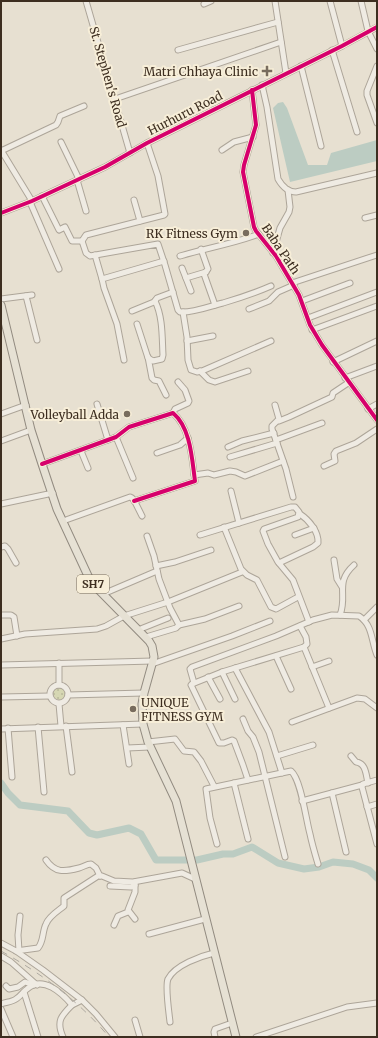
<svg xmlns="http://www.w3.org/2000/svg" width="378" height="1038" font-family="Merriweather,serif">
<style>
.green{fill:url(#green-dots)}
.water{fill:#bcccc2}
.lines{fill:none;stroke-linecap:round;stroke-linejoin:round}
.river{stroke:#bcccc2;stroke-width:7}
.minor-casing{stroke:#ada599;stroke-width:7}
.major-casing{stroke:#928b80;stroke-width:9}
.minor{stroke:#efebe3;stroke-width:5}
.major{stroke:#e6e1d4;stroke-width:7}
.rail{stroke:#afaaa2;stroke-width:1;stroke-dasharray:7 7;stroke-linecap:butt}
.cycleway-casing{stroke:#f7eed8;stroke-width:6}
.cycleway{stroke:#d6006c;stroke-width:4}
.poi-dot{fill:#786c5e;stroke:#f7eed8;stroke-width:1.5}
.labels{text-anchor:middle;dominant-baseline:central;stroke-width:4;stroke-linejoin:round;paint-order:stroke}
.shield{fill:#f7eed8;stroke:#756857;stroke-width:1}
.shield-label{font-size:11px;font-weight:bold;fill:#3d2e20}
.poi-label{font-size:12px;fill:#3d2e20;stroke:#f7eed8;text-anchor:end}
.street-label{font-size:12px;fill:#3d2e20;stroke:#f7eed8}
</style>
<defs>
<pattern id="green-dots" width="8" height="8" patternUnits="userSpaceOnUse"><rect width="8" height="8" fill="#d6d7b3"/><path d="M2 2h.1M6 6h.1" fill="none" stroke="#b9b99a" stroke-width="1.8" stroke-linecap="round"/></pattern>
</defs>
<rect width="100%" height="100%" fill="#e7e0d1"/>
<!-- green -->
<circle class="green" cx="60" cy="693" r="7"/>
<!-- water -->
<path class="water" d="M283,102L287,108L308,165H327L331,153L377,140V161L290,182L273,108L278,103Z"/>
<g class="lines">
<!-- river -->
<path class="river" d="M1,783L8,793L20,805L68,811L89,833L97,835L129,828L141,834L156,860H197L223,854H233L252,847L278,863L304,869L319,867L333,862L353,864L369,870L377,878"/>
<!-- minor casing -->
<g class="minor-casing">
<g id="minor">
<path d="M86,1L130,153"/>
<path d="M275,1L286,73"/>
<path d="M330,1L342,46"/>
<path d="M361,1L368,31L377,49"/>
<path d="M204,4L211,1"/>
<path d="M178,50L278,22"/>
<path d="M332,50L357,132"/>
<path d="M301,66L321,146"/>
<path d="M377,66L367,91V95L377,123"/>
<path d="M262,85L267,107L278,179C282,186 288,192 296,192L377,173"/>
<path d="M252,90L256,125L244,165L243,172L254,227L256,231L276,256L299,295L310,325L322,345L377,420"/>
<path d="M115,99L281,42"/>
<path d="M61,142L79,179"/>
<path d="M1,150L32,201"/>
<path d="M222,150L234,142L253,137"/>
<path d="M1,151L56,125L58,122L60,116L84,106"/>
<path d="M77,180L86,211"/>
<path d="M42,196L59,230L65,227L72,241H82"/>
<path d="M134,200L140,221"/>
<path d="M30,202L59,269"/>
<path d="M1,213L32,201L105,167L147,143L342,46L377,27"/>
<path d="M365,218L377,215"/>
<path d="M82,241L86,253L90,256L158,244L165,265L178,310L180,312C194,313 210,306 223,303C240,298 255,293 271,286"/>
<path d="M82,241L86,235L164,215L165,214L158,176L147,143"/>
<path d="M201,249L208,269L204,274L215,305"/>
<path d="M273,253L280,228L289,212L290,207L288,190"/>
<path d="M95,255L102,279"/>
<path d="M180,256C206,248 233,244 259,234"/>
<path d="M182,268L191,291"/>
<path d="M186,278L206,272"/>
<path d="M292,283L377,255"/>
<path d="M26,296L37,340"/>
<path d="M1,299L32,295"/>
<path d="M302,301L350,283"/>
<path d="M249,309L269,301L278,292L294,285"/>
<path d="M132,311L154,302L157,298L173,292"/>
<path d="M183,312L187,337L188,360L191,370L197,372L202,371L271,341"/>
<path d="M308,318L377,292"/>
<path d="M137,324L148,358L153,361L162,359L163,355C162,338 163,317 155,301"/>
<path d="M312,330L377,306"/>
<path d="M187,341L213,336"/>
<path d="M148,357L152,378L154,380L159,381L166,395"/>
<path d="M124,360L117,324L104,288L102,279L164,261"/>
<path d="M333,362L377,341"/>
<path d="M200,371L209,380L215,382L248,371"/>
<path d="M345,378L377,366"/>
<path d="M97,404L108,440"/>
<path d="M275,405L279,419L272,426V429L286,469L293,497"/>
<path d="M368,409L377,404"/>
<path d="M173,413L175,409L188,403L189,401L185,390L178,382"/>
<path d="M1,414L26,405"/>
<path d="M279,421L289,417L332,397L333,393L348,383"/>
<path d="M116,437L133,478"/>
<path d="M276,440L322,423"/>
<path d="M1,441L31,430"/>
<path d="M228,447L242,441L274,433"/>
<path d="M81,451L88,468"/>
<path d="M157,453L180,445L188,438"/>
<path d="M230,457L277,443"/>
<path d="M42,464L116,437L129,427L173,413C191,428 192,460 195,481L134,501"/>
<path d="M324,466L335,461L334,454L336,451L356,443L377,429"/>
<path d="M194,475L208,473L214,475L230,471L236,472L245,476L283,461"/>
<path d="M231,491L239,523"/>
<path d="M1,504L53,493"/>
<path d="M63,521L130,497L132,498L134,500L142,516"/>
<path d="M224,527L241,569L247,575L257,580L271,607L276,609L298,597"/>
<path d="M200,535L291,507H295L299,512L298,517L264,529L263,531L268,544L278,562L293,580L309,622"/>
<path d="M295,535L314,528"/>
<path d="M1,547L5,546L8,549L16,563"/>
<path d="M334,560L337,579L342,587"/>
<path d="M279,563L313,547L318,543C319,532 309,520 300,514"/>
<path d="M156,566L175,562L211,550"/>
<path d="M103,594L157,571"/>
<path d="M1,615H11L14,617L17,636"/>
<path d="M340,615C348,595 334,583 354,565"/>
<path d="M364,620L377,607"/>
<path d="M179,625L205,619L239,606"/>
<path d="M138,630L168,618"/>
<path d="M146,637L176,628L179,625L170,608L159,579L154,556L147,536"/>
<path d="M1,639L25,634L97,629L106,626L124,616L168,602L242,572"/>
<path d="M304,647L329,708"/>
<path d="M276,656L291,689"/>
<path d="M59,663V685"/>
<path d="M152,664L232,636L270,621"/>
<path d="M1,665L153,661"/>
<path d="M312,667L329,661"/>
<path d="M235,668L269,732L282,773"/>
<path d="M222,672L235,699"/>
<path d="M208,677L220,699"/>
<path d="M194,683L190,669L192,667L276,636L313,620L332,615L359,616C373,625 371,641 377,655"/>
<circle cx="59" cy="694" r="9"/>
<path d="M68,695L144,693"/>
<path d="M1,697L50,696"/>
<path d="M59,704L61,726"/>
<path d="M243,719L248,731L253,737L259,752L285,857"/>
<path d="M292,722L357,698L365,699L377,708"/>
<path d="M123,725L129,764"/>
<path d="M66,726L72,772"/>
<path d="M38,727L44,792"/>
<path d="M8,728L12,777"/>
<path d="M1,729L143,724"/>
<path d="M148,742L175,739L184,751L194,752L201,761L214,786"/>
<path d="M127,748L150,747"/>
<path d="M277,756L313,745"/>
<path d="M351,756L356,762C366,763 366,775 368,783"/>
<path d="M248,780L243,765L234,741L232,740L224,743H219L191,685L192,684L222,672L304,647L307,644L306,637L300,626"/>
<path d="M377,780L363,784L362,787L377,844"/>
<path d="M234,783L248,839"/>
<path d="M332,793L346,852"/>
<path d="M302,801L362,785"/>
<path d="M367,807L377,804"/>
<path d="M217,844L210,818L206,789L291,771C301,779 306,820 310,834C312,844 315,854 318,864"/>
<path d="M46,860C55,873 64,872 79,868C83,867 87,864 91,864L96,868L100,876"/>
<path d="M110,886L131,887L135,885"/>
<path d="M135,919L128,910L135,892V882"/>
<path d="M114,925L118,916L128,912"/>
<path d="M149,934L205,919"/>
<path d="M1,943L16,951L43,970L82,1000L96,1014L115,1037"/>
<path d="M16,951L38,948C44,941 42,932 46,924C49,916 58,911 64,906V898L98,876H102L114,881L133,882L182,873L195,879"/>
<path d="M19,951L18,935L20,916"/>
<path d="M1,956L11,962L37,985"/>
<path d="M6,986L9,989L18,987L25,982L34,985"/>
<path d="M24,992L38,1037"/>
<path d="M1,1004C6,1002 12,1002 16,999C21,996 23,992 27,989C43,975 62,993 72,1005L82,1000"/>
<path d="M1,1009L13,1037"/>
<path d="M135,1020L140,1037"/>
<path d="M170,1022C169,1013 165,986 168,979C175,965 201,956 214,953"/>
<path d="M63,1037C56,1021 61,1016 72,1005"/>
<path d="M215,1037L214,1032L215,1029L232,1023"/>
<path d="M256,1037L347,1007L377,1003"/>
</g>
</g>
<!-- major casing -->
<g class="major-casing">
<path id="major" d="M1,305L31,430L42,464L57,509L89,578L93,584L149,641L152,646L154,657L144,693L142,704L143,724L148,742L176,801L236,1037"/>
</g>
<!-- minor -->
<use href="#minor" class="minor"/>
<!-- major -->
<use href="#major" class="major"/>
<!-- rail -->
<path class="rail" d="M1,951C42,974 79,1001 109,1037"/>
<!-- cycleway casing -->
<g class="cycleway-casing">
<g id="cycleway">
<path d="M252,90L256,125L244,165L243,172L254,227L256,231L276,256L299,295L310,325L322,345L377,420"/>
<path d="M1,213L32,201L105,167L147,143L342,46L377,27"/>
<path d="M42,464L116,437L129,427L173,413C191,428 192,460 195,481L134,501"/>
</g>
</g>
<!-- cycleway -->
<use href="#cycleway" class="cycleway"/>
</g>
<!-- markers -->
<g class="poi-dot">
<path d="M265 65h4v4h4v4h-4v4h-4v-4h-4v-4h4z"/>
<circle cx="246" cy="233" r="4"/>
<circle cx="127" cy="414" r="4"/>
<circle cx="133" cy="709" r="4"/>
</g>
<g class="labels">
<!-- shield labels -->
<rect class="shield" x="77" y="575" width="32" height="18" rx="3"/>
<g class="shield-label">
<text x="93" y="584">SH7</text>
</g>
<!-- poi labels -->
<g class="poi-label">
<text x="258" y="71">Matri Chhaya Clinic</text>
<text x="238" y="233">RK Fitness Gym</text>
<text x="119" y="414">Volleyball Adda</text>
<text x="141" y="702" text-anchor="start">UNIQUE<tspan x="141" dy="14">FITNESS GYM</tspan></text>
</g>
<!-- street labels -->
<g class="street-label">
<text transform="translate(108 77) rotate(74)">St. Stephen's Road</text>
<text transform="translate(185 113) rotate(-27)">Hurhuru Road</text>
<text transform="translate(281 249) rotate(56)">Baba Path</text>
</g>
</g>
<!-- border -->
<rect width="378" height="1038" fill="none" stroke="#3d2e20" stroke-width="4"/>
</svg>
